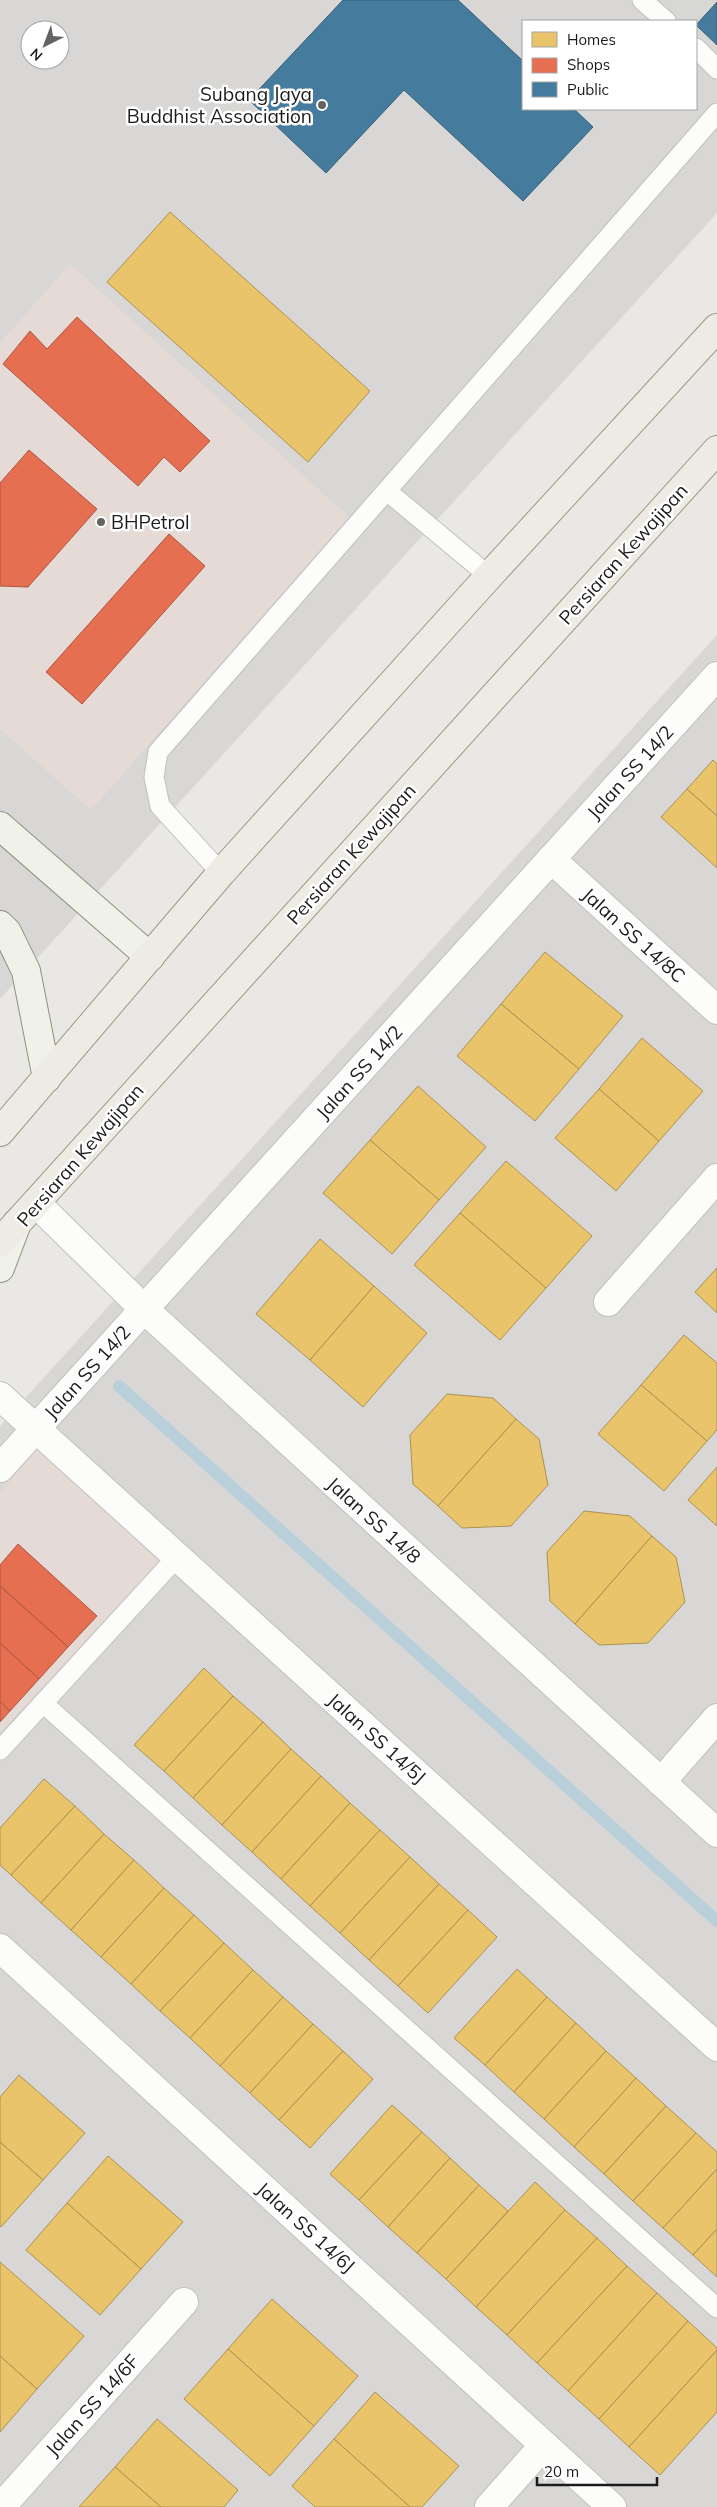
<svg xmlns="http://www.w3.org/2000/svg" width="717" height="2507" font-family="Mulish,sans-serif">
<style>
.residential{fill:#d8d7d5;fill-rule:evenodd}
.commercial{fill:#e6dad6}
.religious{fill:#d7d7d5}
.homes{fill:#e9c46a;stroke:#ab9152}
.shops{fill:#e76f51;stroke:#aa5641}
.public{fill:#457b9d;stroke:#385e76}
.lines{fill:none;stroke-linecap:round;stroke-linejoin:round}
.stream{stroke:#b9d0da;stroke-width:12}
.service-casing{stroke:#c0c0be;stroke-width:21}
.minor-casing{stroke:#c0c0be;stroke-width:30}
.secondary-casing{stroke:#8e917e;stroke-width:30}
.primary-casing{stroke:#9d9783;stroke-width:30}
.service{stroke:#fcfcfb;stroke-width:19}
.minor{stroke:#fcfcfb;stroke-width:28}
.secondary{stroke:#f0f1e9;stroke-width:28}
.primary{stroke:#eeebe4;stroke-width:28}
.poi-dot{fill:#636361;stroke:#fff;stroke-width:2}
.labels{text-anchor:middle;dominant-baseline:central;stroke-width:5;stroke-linejoin:round;paint-order:stroke}
.poi-label{font-size:19px;fill:#1b1b1b;stroke:#fff;text-anchor:end}
.street-label{font-size:19px;fill:#1b1b1b;stroke:#fff}
</style>
<rect width="100%" height="100%" fill="#e9e8e4"/>
<!-- residential -->
<g class="residential">
<path d="M0,0H717V213L0,999ZM523,21H696V109H523ZM30,30H60V60H30Z"/>
<path d="M717,635V2507H0V1426Z"/>
</g>
<!-- commercial -->
<g class="commercial">
<path d="M70,264L349,517L91,810L0,729V343Z"/>
<path d="M40,1447L161,1559L0,1733V1492Z"/>
</g>
<!-- religious -->
<path class="religious" d="M644,0H717V60L696,43V21H670Z"/>
<!-- homes -->
<g class="homes">
<path d="M170,212L370,391L308,462L107,282Z"/>
<path d="M713,760L717,764V816L687,789Z"/>
<path d="M687,789L717,816V868L661,817Z"/>
<path d="M545,952L623,1016L579,1069L501,1004Z"/>
<path d="M501,1004L579,1069L535,1121L457,1056Z"/>
<path d="M642,1038L703,1091L659,1141L599,1089Z"/>
<path d="M418,1086L486,1147L439,1200L370,1140Z"/>
<path d="M599,1089L659,1141L616,1191L555,1138Z"/>
<path d="M370,1140L439,1200L392,1254L323,1193Z"/>
<path d="M506,1161L592,1236L546,1288L460,1213Z"/>
<path d="M460,1213L546,1288L500,1340L414,1265Z"/>
<path d="M320,1239L374,1286L310,1360L256,1314Z"/>
<path d="M717,1268V1313L695,1292Z"/>
<path d="M374,1286L427,1333L363,1407L310,1360Z"/>
<path d="M684,1335L717,1363V1430L707,1441L641,1385Z"/>
<path d="M641,1385L707,1441L664,1491L598,1434Z"/>
<path d="M447,1394L493,1398L516,1419L438,1506L413,1484L410,1435Z"/>
<path d="M516,1419L539,1439L548,1485L511,1526L462,1528L438,1506Z"/>
<path d="M717,1467V1526L688,1500Z"/>
<path d="M584,1511L630,1516L652,1536L575,1624L550,1601L547,1552Z"/>
<path d="M652,1536L676,1557L685,1602L648,1643L599,1645L575,1624Z"/>
<path d="M204,1668L233,1696L164,1771L134,1745Z"/>
<path d="M233,1696L263,1722L193,1798L164,1771Z"/>
<path d="M263,1722L291,1749L222,1825L193,1798Z"/>
<path d="M291,1749L321,1776L252,1852L222,1825Z"/>
<path d="M321,1776L350,1803L281,1879L252,1852Z"/>
<path d="M44,1779L75,1806L11,1875L0,1865V1828Z"/>
<path d="M350,1803L380,1830L310,1906L281,1879Z"/>
<path d="M75,1806L104,1834L41,1903L11,1875Z"/>
<path d="M380,1830L410,1857L340,1933L310,1906Z"/>
<path d="M104,1834L134,1860L71,1930L41,1903Z"/>
<path d="M410,1857L439,1884L369,1960L340,1933Z"/>
<path d="M134,1860L164,1888L101,1957L71,1930Z"/>
<path d="M439,1884L468,1910L398,1986L369,1960Z"/>
<path d="M164,1888L194,1915L131,1984L101,1957Z"/>
<path d="M468,1910L497,1937L428,2013L398,1986Z"/>
<path d="M194,1915L224,1943L160,2011L131,1984Z"/>
<path d="M224,1943L253,1970L190,2038L160,2011Z"/>
<path d="M517,1969L547,1997L485,2065L454,2038Z"/>
<path d="M253,1970L283,1997L220,2066L190,2038Z"/>
<path d="M283,1997L313,2024L250,2093L220,2066Z"/>
<path d="M547,1997L576,2023L514,2092L485,2065Z"/>
<path d="M576,2023L606,2051L544,2119L514,2092Z"/>
<path d="M313,2024L343,2051L279,2120L250,2093Z"/>
<path d="M343,2051L373,2079L310,2148L279,2120Z"/>
<path d="M606,2051L636,2078L574,2147L544,2119Z"/>
<path d="M19,2075L85,2133L43,2180L0,2142V2097Z"/>
<path d="M636,2078L666,2106L604,2174L574,2147Z"/>
<path d="M392,2105L422,2132L359,2200L330,2174Z"/>
<path d="M666,2106L696,2133L633,2201L604,2174Z"/>
<path d="M422,2132L450,2158L388,2227L359,2200Z"/>
<path d="M696,2133L717,2152V2169L663,2228L633,2201Z"/>
<path d="M0,2142L43,2180L1,2227L0,2226Z"/>
<path d="M108,2156L183,2222L141,2269L67,2203Z"/>
<path d="M450,2158L479,2185L417,2253L388,2227Z"/>
<path d="M717,2169V2229L693,2255L663,2228Z"/>
<path d="M535,2182L565,2210L476,2307L446,2279Z"/>
<path d="M479,2185L508,2211L446,2279L417,2253Z"/>
<path d="M67,2203L141,2269L100,2315L26,2250Z"/>
<path d="M565,2210L597,2238L507,2335L476,2307Z"/>
<path d="M717,2229V2277L693,2255Z"/>
<path d="M597,2238L627,2266L537,2363L507,2335Z"/>
<path d="M0,2262L84,2336L37,2389L0,2356Z"/>
<path d="M627,2266L657,2293L568,2391L537,2363Z"/>
<path d="M657,2293L688,2321L599,2419L568,2391Z"/>
<path d="M272,2299L358,2376L314,2426L228,2349Z"/>
<path d="M688,2321L717,2348V2350L629,2447L599,2419Z"/>
<path d="M228,2349L314,2426L270,2476L184,2399Z"/>
<path d="M717,2350V2412L660,2475L629,2447Z"/>
<path d="M0,2356L37,2389L0,2432Z"/>
<path d="M375,2392L459,2466L422,2507H410L334,2439Z"/>
<path d="M157,2419L238,2490L224,2507H161L115,2467Z"/>
<path d="M334,2439L410,2507H315L292,2486Z"/>
<path d="M115,2467L161,2507H79Z"/>
</g>
<!-- shops -->
<g class="shops">
<path d="M77,317L210,441L180,472L164,457L138,486L3,364L30,331L47,349Z"/>
<path d="M29,450L97,509L28,587L0,586V483Z"/>
<path d="M169,534L205,566L82,704L46,672Z"/>
<path d="M18,1544L97,1616L68,1647L0,1586V1565Z"/>
<path d="M0,1586L68,1647L39,1679L0,1643Z"/>
<path d="M0,1643L39,1679L10,1711L0,1701Z"/>
<path d="M0,1701L10,1711L0,1722Z"/>
</g>
<!-- public -->
<g class="public">
<path d="M343,0H458L523,61V109H574L593,127L523,201L404,90L326,173L249,100Z"/>
<path d="M717,2V45L696,25Z"/>
</g>
<g class="lines">
<!-- stream -->
<path class="stream" d="M119,1386L717,1921"/>
<!-- service casing -->
<g class="service-casing">
<g id="service">
<path d="M642,0L666,21"/>
<path d="M696,48L717,69"/>
<path d="M387,491L489,576"/>
<path d="M221,873L160,806L154,777L158,752L717,113"/>
<path d="M43,1703L717,2308"/>
<path d="M0,1750L177,1557"/>
</g>
</g>
<!-- minor casing -->
<g class="minor-casing">
<g id="minor">
<path d="M551,859L717,1010"/>
<path d="M36,1203L144,1309L717,1833"/>
<path d="M608,1302L717,1178"/>
<path d="M0,1396L717,2047"/>
<path d="M0,1468L717,676"/>
<path d="M661,1782L717,1718"/>
<path d="M0,1948L612,2507"/>
<path d="M1,2507L184,2302"/>
<path d="M489,2507L544,2445"/>
</g>
</g>
<!-- secondary casing -->
<g class="secondary-casing">
<g id="secondary">
<path d="M0,826L150,957"/>
<path d="M0,925L7,932L26,971L47,1078"/>
<path d="M0,1268L17,1223"/>
</g>
</g>
<!-- primary casing -->
<g class="primary-casing">
<g id="primary">
<path d="M0,1132L221,873L489,576L717,328"/>
<path d="M0,1242L717,450"/>
</g>
</g>
<!-- service -->
<use href="#service" class="service"/>
<!-- minor -->
<use href="#minor" class="minor"/>
<!-- secondary -->
<use href="#secondary" class="secondary"/>
<!-- primary -->
<use href="#primary" class="primary"/>
</g>
<!-- markers -->
<g class="poi-dot">
<circle cx="322" cy="105" r="5"/>
<circle cx="101" cy="522" r="5"/>
</g>
<g class="labels">
<!-- poi labels -->
<g class="poi-label">
<text x="312" y="94">Subang Jaya<tspan x="312" dy="22">Buddhist Association</tspan></text>
<text x="111" y="522" text-anchor="start">BHPetrol</text>
</g>
<!-- street labels -->
<g class="street-label">
<text transform="translate(623 554) rotate(-48)">Persiaran Kewajipan</text>
<text transform="translate(630 772) rotate(-48)">Jalan SS 14/2</text>
<text transform="translate(351 854) rotate(-48)">Persiaran Kewajipan</text>
<text transform="translate(634 935) rotate(42)">Jalan SS 14/8C</text>
<text transform="translate(359 1072) rotate(-48)">Jalan SS 14/2</text>
<text transform="translate(80 1155) rotate(-49)">Persiaran Kewajipan</text>
<text transform="translate(87 1372) rotate(-48)">Jalan SS 14/2</text>
<text transform="translate(374 1520) rotate(42)">Jalan SS 14/8</text>
<text transform="translate(377 1738) rotate(42)">Jalan SS 14/5J</text>
<text transform="translate(306 2227) rotate(42)">Jalan SS 14/6J</text>
<text transform="translate(92 2405) rotate(-48)">Jalan SS 14/6F</text>
</g>
</g>
<!-- legend -->
<rect x="522" y="20" width="175" height="90" fill="#ffffff" stroke="#a4a4a4"/>
<rect x="532" y="32" width="25" height="15" fill="#e9c46a" stroke="#a4a4a4"/>
<text x="567" y="45" font-size="15" fill="#1b1b1b">Homes</text>
<rect x="532" y="58" width="25" height="15" fill="#e76f51" stroke="#a4a4a4"/>
<text x="567" y="70" font-size="15" fill="#1b1b1b">Shops</text>
<rect x="532" y="82" width="25" height="15" fill="#457b9d" stroke="#a4a4a4"/>
<text x="567" y="95" font-size="15" fill="#1b1b1b">Public</text>
<!-- north arrow -->
<g transform="translate(45 45) rotate(222)"><circle r="24" fill="#ffffff" stroke="#a4a4a4"/>
<path d="M0-4L9 19L0 12L-9 19Z" fill="#636361"/>
<text y="-8" font-size="14" font-weight="bold" text-anchor="middle" fill="#1b1b1b">N</text>
</g>
<!-- scale -->
<path d="M537 2477v8h120v-8" fill="none" stroke="#1b1b1b" stroke-width="2.5"/>
<text x="544" y="2477" font-size="15" fill="#1b1b1b" stroke="#ffffff" stroke-width="4" paint-order="stroke">20 m</text>
</svg>
